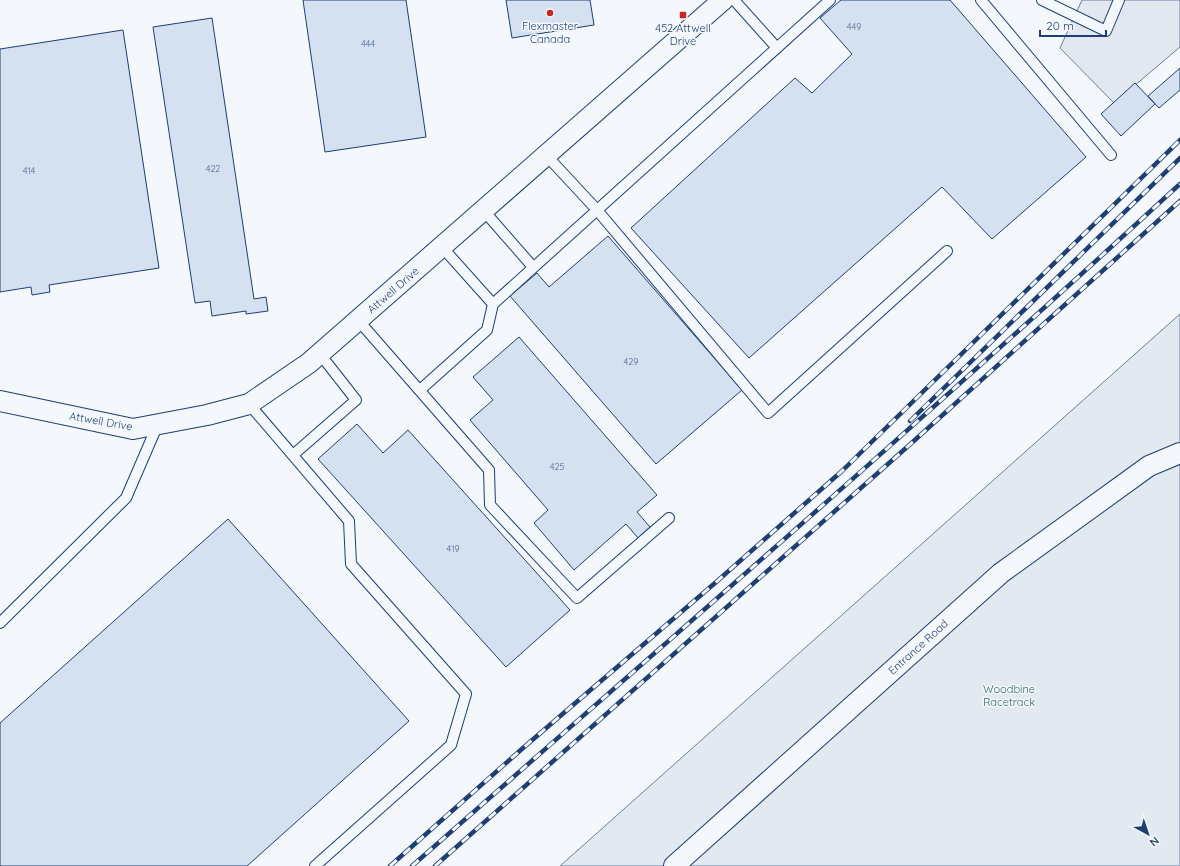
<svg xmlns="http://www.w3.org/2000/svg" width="1180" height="866" font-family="Quicksand,sans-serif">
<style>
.green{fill:#e3e9f0;stroke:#687fa3}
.parking{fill:#e3e8f0;stroke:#687fa3}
.building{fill:#d5e0f0;stroke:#1d3f73}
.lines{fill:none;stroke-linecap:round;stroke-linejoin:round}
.lane-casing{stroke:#1d3f73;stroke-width:12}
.street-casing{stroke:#1d3f73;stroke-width:22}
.lane{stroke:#f4f7fb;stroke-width:10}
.street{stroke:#f4f7fb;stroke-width:20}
.rail-casing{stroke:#1d3f73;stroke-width:4.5}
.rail{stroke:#f4f7fb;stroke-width:3;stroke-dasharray:9;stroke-linecap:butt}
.poi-dot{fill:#c62828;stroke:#f4f7fb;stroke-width:1.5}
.labels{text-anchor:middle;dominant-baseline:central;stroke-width:3;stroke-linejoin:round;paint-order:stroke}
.number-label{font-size:9px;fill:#4b6792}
.poi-label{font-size:11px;fill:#1d3f73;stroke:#f4f7fb}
.street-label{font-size:11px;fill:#1d3f73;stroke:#f4f7fb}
.park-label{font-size:11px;fill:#2c6c60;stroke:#f4f7fb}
</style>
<rect width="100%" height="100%" fill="#f4f7fb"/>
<!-- green -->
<path class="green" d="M1180,314V866H560Z"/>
<!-- parking -->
<path class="parking" d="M1082,0H1180V47L1114,103L1060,48Z"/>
<!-- building -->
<g class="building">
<path d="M303,0H406L426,137L325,152Z"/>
<path d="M506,0H590L594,25L512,38Z"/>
<path d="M841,0H950L1086,157L992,239L942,187L749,358L631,228L795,78L812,93L852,54L820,18Z"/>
<path d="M212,18L254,299L266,297L268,311L246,314V311L212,316L210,301L195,303L153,27Z"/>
<path d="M123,30L159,268L49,285L50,292L32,295L31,287L0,292V49Z"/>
<path d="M1180,68V90L1159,108L1148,96Z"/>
<path d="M1135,83L1155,104L1121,136L1101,114Z"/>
<path d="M608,236L742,390L656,464L510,296L537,273L549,287Z"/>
<path d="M519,337L657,495L637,512L650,527L638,538L626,524L574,570L534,523L548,510L470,420L493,400L473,377Z"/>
<path d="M357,424L383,453L408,430L570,610L506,667L318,459Z"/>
<path d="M228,519L409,721L247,866H0V723Z"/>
</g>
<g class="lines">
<!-- lane casing -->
<g class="lane-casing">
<g id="lane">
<path d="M734,0L777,48"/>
<path d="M981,0L1111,155"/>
<path d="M1042,0L1106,31L1119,0"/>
<path d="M546,155L597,210L768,413L947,251"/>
<path d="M484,211L533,267"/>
<path d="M442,247L493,304"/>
<path d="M358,320L489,470L490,505L577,598L669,518"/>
<path d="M420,390L487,330L493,304L830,0"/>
<path d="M249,404L349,521L351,564L466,694L451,745L315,866"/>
<path d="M293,455L356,400L320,354"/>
<path d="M0,623L126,498L158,424"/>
</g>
</g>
<!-- street casing -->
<g class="street-casing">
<g id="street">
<path d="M0,401L133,429L207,415L249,404L309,363L723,0"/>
<path d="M674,866L1001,573L1149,466L1180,453"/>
</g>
</g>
<!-- lane -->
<use href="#lane" class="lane"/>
<!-- street -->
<use href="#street" class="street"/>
<!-- rail casing -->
<g class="rail-casing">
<g id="rail">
<path d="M910,421L1180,158"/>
<path d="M390,866L523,748L715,583L842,471L1180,140"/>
<path d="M412,866C669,640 928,416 1180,184"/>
<path d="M435,866L906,448L1180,201"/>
</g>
</g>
<!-- rail -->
<use href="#rail" class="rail"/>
</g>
<!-- markers -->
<g class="poi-dot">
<circle cx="550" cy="13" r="4"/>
<rect x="679" y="11" width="8" height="8" rx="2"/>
</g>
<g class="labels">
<!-- number labels -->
<g class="number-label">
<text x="854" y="26">449</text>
<text x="368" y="43">444</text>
<text x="213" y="168">422</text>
<text x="29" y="170">414</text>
<text x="631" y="361">429</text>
<text x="557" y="466">425</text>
<text x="453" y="548">419</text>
</g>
<!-- poi labels -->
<g class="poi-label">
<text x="550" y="26">Flexmaster<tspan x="550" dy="13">Canada</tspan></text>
<text x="683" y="28">452 Attwell<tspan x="683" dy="13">Drive</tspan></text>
</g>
<!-- street labels -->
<g class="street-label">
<text transform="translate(393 290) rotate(-41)">Attwell Drive</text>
<text transform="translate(101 421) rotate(10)">Attwell Drive</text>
<text transform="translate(918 647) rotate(-42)">Entrance Road</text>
</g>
<!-- park labels -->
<g class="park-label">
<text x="1009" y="689">Woodbine<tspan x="1009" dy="13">Racetrack</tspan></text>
</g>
</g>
<!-- north arrow -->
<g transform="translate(1148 834) rotate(140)" stroke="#f4f7fb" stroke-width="3" paint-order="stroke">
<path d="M0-3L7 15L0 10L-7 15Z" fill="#1d3f73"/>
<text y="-6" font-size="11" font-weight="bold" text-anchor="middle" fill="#1d3f73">N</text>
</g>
<!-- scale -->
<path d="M1040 30v6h66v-6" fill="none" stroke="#1d3f73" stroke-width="2"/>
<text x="1046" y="30" font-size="12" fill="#1d3f73" stroke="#f4f7fb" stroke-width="3" paint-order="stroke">20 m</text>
</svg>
